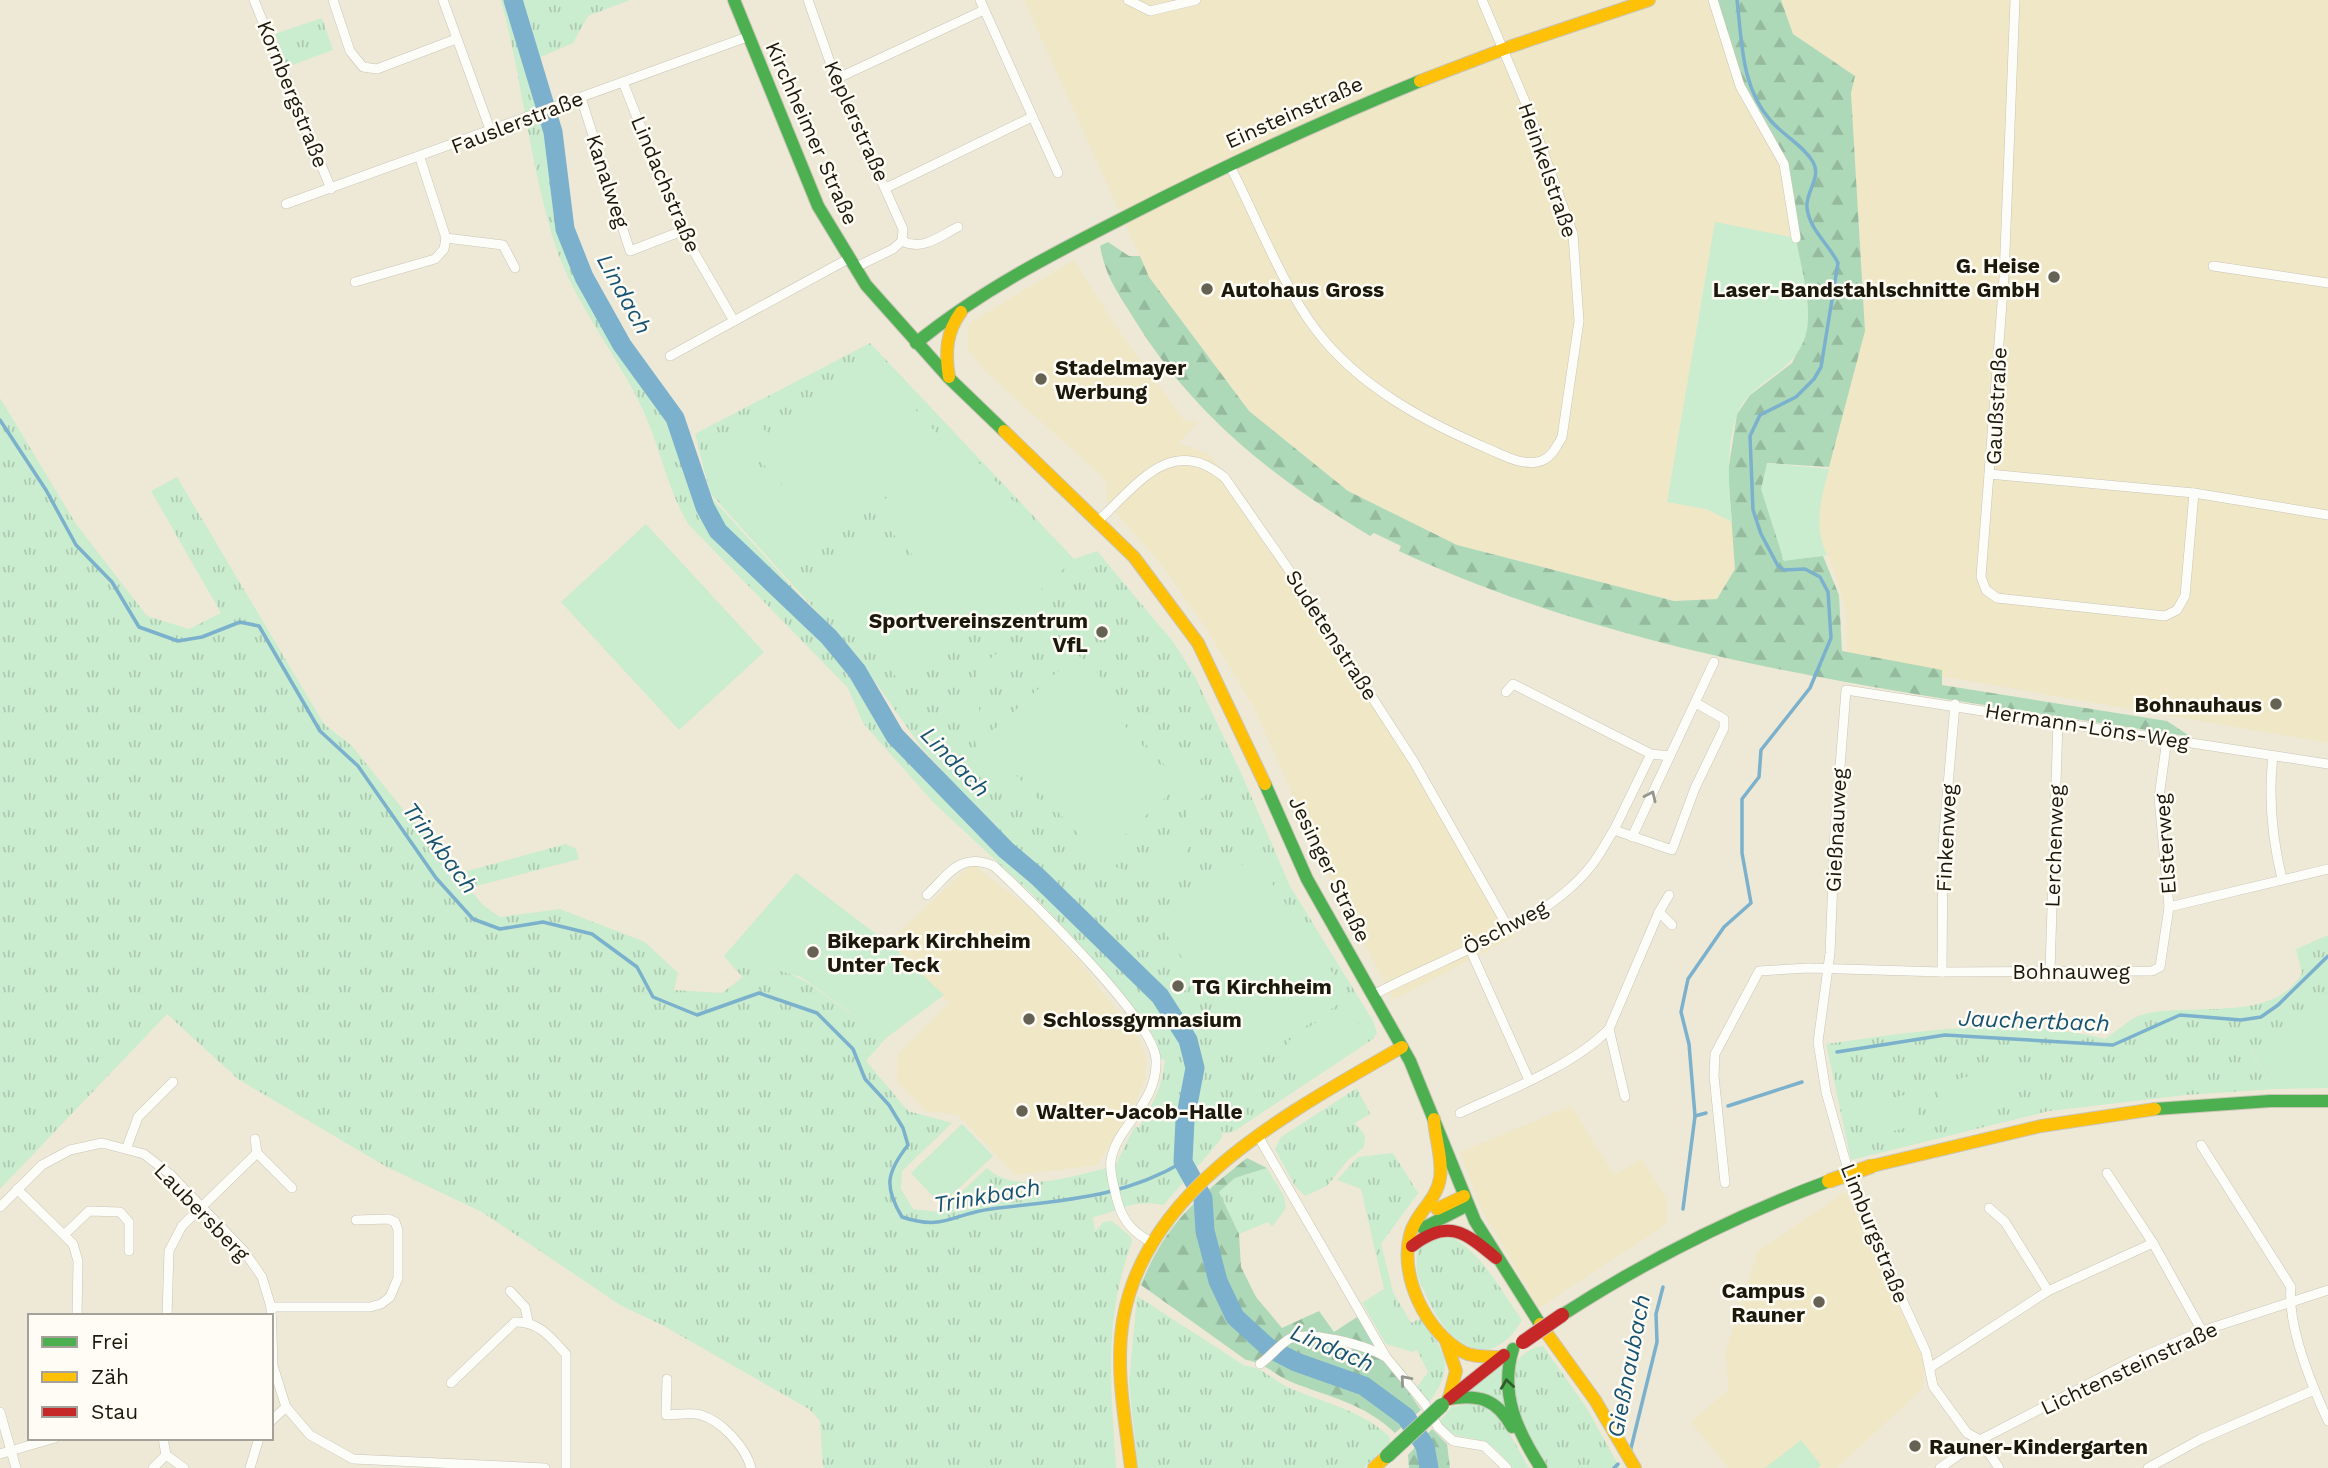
<svg xmlns="http://www.w3.org/2000/svg" width="2328" height="1468" font-family="'Work Sans',sans-serif">
<style>
.built{fill:#f0e7c7}
.grass{fill:url(#grass-tufts)}
.forest{fill:url(#forest-firs)}
.garden{fill:#caeccf;fill-rule:evenodd}
.lines{fill:none;stroke-linecap:round;stroke-linejoin:round}
.stream{stroke:#7bb1cc;stroke-width:3.5}
.river{stroke:#7bb1cc;stroke-width:19}
.street-casing{stroke:#c9c5b6;stroke-width:10}
.fast-casing{stroke:#c9c5b6;stroke-width:14}
.slow-casing{stroke:#c9c5b6;stroke-width:14}
.jam-casing{stroke:#c9c5b6;stroke-width:14}
.street{stroke:#fcfcf9;stroke-width:9}
.fast{stroke:#4caf50;stroke-width:12}
.slow{stroke:#ffc107;stroke-width:12}
.jam{stroke:#c62828;stroke-width:12}
.fast-bridge-casing{stroke:#cbc9c0;stroke-width:16;stroke-linecap:butt}
.slow-bridge-casing{stroke:#cbc9c0;stroke-width:16;stroke-linecap:butt}
.jam-bridge-casing{stroke:#cbc9c0;stroke-width:16;stroke-linecap:butt}
.fast-bridge{stroke:#4caf50;stroke-width:14}
.slow-bridge{stroke:#ffc107;stroke-width:14}
.jam-bridge{stroke:#c62828;stroke-width:14}
.oneway{stroke:#97968e}
.oneway2{stroke:#325c2b}
.poi-dot{fill:#666253;stroke:#fefcf5;stroke-width:2.5}
.labels{text-anchor:middle;dominant-baseline:central;stroke-width:5;stroke-linejoin:round;paint-order:stroke}
.street-label{font-size:21px;fill:#1c190c;stroke:#fefcf5}
.poi-label{font-size:21px;font-weight:bold;fill:#1c190c;stroke:#fefcf5;text-anchor:start}
.water-label{font-size:23px;font-style:italic;fill:#165372;stroke:#fefcf5}
</style>
<defs>
<pattern id="grass-tufts" width="24" height="20" patternUnits="userSpaceOnUse" patternTransform="scale(1.75)"><rect width="24" height="20" fill="#caeccf"/><path d="M3 7l-1-3M5 7V3M7 7l1-3M15 17l-1-3M17 17v-4M19 17l1-3" fill="none" stroke="#adcab1"/></pattern>
<pattern id="forest-firs" width="22" height="20" patternUnits="userSpaceOnUse" patternTransform="scale(1.75)"><rect width="22" height="20" fill="#aed9b9"/><path d="M5 1l3.5 6h-7zM16 11l3.5 6h-7z" fill="#95ba9e"/></pattern>
</defs>
<rect width="100%" height="100%" fill="#eee9d6"/>
<!-- built -->
<g class="built">
<path d="M1024,0H1713L1784,164L1796,238L1715,222L1667,502L1706,509L1732,522L1735,569L1717,599L1674,601L1457,545L1348,491L1249,411L1149,277Z"/>
<path d="M1781,0H2328V743L1847,660L1846,611L1834,571L1822,544L1819,525V504L1865,331L1851,93L1855,76L1793,34Z"/>
<path d="M1074,260L1117,328L1184,420L1199,422L1178,443L1207,453L1240,489L1414,753L1516,935L1394,1000L1334,886L1253,706L1208,631L1161,564L1107,503V481L985,371L968,350V324Z"/>
<path d="M972,864L1030,908L1080,962L1137,1036L1146,1056L1145,1079L1131,1113L1097,1165L1015,1175L958,1115L926,1111L897,1082L898,1054L949,1003L889,941Z"/>
<path d="M1571,1106L1614,1175L1642,1159L1667,1200V1224L1539,1308L1480,1207L1460,1152Z"/>
<path d="M1846,1191L1924,1361L1923,1388L1837,1468H1728L1691,1422L1729,1389L1725,1353L1758,1251Z"/>
</g>
<!-- grass -->
<g class="grass">
<path d="M501,0H630L588,16L573,43L538,58L556,122L569,228L626,347L683,417L710,496L856,657L892,716L925,759L980,818L1115,943L983,816L921,747L857,656L710,493L695,434L870,343L1074,559L1097,551L1174,643L1194,675L1242,775L1290,886L1373,1021L1377,1033L1373,1039L1233,1132L1224,1133L1213,1065C1215,1082 1226,1122 1222,1137C1220,1143 1172,1194 1164,1205C1129,1199 1123,1211 1093,1217L1095,1232L1103,1222L1112,1221L1131,1237L1132,1242C1103,1320 1111,1387 1116,1468H823L820,1421L809,1409L662,1325L620,1305L482,1212L385,1166L238,1079L167,1014L0,1189V398L76,524L147,616L189,629L221,613L151,491L177,477L324,724L352,746L406,813L442,849L449,876L566,844L576,849L579,859L469,888L483,905L500,917L560,909L645,942L678,973L674,990L722,993L743,977L734,968C787,963 802,979 842,1007C857,1018 872,1026 886,1038L866,1061L908,1111L952,1123L902,1171L901,1189L913,1209L940,1212L987,1168C1016,1197 1079,1174 1115,1166L1135,1126L1139,1128C1152,1105 1163,1086 1165,1060L1161,1059L1156,1041L1085,950L1037,899L933,802L863,723L848,688L688,524C667,488 660,447 643,410C615,350 570,299 552,235C529,158 522,78 501,0Z"/>
<path d="M322,18L333,50L287,67L275,34Z"/>
<path d="M2328,935V1003L2251,1051L2274,1089L2186,1095L2049,1111L1851,1160L1826,1044C1916,1031 2016,1016 2105,1039C2116,1032 2129,1019 2141,1015C2190,1001 2273,1025 2302,973L2296,949Z"/>
<path d="M1357,1088L1370,1114L1355,1123L1365,1136L1364,1147L1347,1161L1327,1186L1305,1196L1295,1186L1275,1149L1281,1137Z"/>
<path d="M1393,1153L1418,1193L1381,1244L1393,1292L1411,1323L1421,1318C1444,1352 1457,1366 1429,1402L1417,1387L1428,1372L1417,1350L1420,1348L1384,1289L1361,1189L1337,1180L1358,1157Z"/>
<path d="M1267,1168L1284,1196L1286,1208L1272,1227L1268,1222L1239,1234L1219,1192L1235,1178Z"/>
<path d="M1442,1233C1479,1246 1500,1290 1522,1320C1489,1377 1445,1342 1426,1295C1423,1288 1417,1278 1417,1270C1416,1263 1417,1255 1418,1248Z"/>
<path d="M1137,1296L1245,1366C1263,1367 1271,1379 1287,1387C1323,1403 1359,1409 1389,1436L1390,1442L1364,1468H1138L1129,1383Z"/>
<path d="M1543,1346L1586,1407L1620,1468H1547C1528,1438 1482,1357 1543,1346Z"/>
<path d="M1502,1365L1501,1385L1507,1408L1469,1390Z"/>
<path d="M1481,1402L1498,1413L1529,1468H1513C1505,1460 1498,1449 1488,1444C1469,1433 1453,1443 1440,1421L1452,1407Z"/>
</g>
<!-- forest -->
<g class="forest">
<path d="M1713,0H1781L1793,34L1855,76L1851,93L1865,331L1829,467L1767,463L1783,560L1823,556L1839,595L1842,651L1942,670V685L2167,721L2191,737C1925,694 1646,666 1399,551L1401,546L1374,533L1370,536C1274,478 1196,418 1136,322C1119,294 1106,279 1100,246L1108,242L1129,256H1140L1149,277L1249,411L1348,491L1457,545L1674,601L1717,599L1735,569L1728,472L1737,414L1750,395L1792,363L1802,342L1784,164L1753,113Z"/>
<path d="M1247,1158L1267,1168L1235,1178L1219,1192L1239,1234L1241,1267L1256,1297L1282,1328L1319,1311L1334,1332L1357,1317L1421,1410L1395,1433C1364,1403 1328,1397 1289,1381C1274,1374 1263,1362 1246,1360L1141,1285C1165,1224 1197,1198 1247,1158Z"/>
<path d="M1432,1429L1447,1444L1450,1468H1409L1408,1455Z"/>
</g>
<!-- garden -->
<g class="garden">
<path d="M1715,222L1796,238C1800,263 1809,292 1808,318C1807,374 1750,376 1737,415C1725,449 1729,488 1732,522L1706,509L1667,502Z"/>
<path d="M864,353L941,438L831,538L753,453L758,448L726,476L707,455L751,415L771,437Z"/>
<path d="M954,436L1070,563L989,638L872,511Z"/>
<path d="M750,456L825,538L785,574L711,492Z"/>
<path d="M1767,463L1829,469C1821,498 1813,526 1827,555L1784,561L1761,489Z"/>
<path d="M646,524L764,652L679,730L561,602Z"/>
<path d="M871,527L967,634L906,688L810,580Z"/>
<path d="M1040,640L1065,647L1085,660L1208,793L1199,801C1201,824 1193,848 1175,864C1115,917 1062,841 1025,801C1005,780 979,758 970,730C955,684 994,639 1040,640ZM1033,652L1057,656L1075,666L1180,782C1190,802 1190,825 1177,843C1129,910 1075,838 1041,802C1023,782 1003,763 988,742L981,725L986,729L1059,663L1053,656L981,724C972,688 998,656 1033,652Z"/>
<path d="M1067,663L1179,785L1100,858L988,735Z"/>
<path d="M1254,857L1349,997L1253,1062L1158,922Z"/>
<path d="M796,873L893,947L944,995L886,1038L801,977L770,968H734L724,956Z"/>
<path d="M1345,1003L1369,1039L1311,1078L1287,1042Z"/>
<path d="M2328,1003V1088L2274,1089L2251,1050Z"/>
<path d="M2010,1065L2020,1101L1946,1121L1936,1085Z"/>
<path d="M1912,1093L1920,1124L1870,1137L1861,1106Z"/>
<path d="M962,1124L993,1156L941,1205L911,1173Z"/>
<path d="M1384,1289L1420,1348L1413,1352L1386,1344L1362,1303Z"/>
<path d="M1801,1440L1821,1465L1817,1468H1765Z"/>
</g>
<g class="lines">
<!-- stream -->
<g class="stream">
<path d="M0,420L46,490L76,545L112,582L139,627L178,641L202,637L240,622L259,626L320,731L358,766L436,878L473,919L500,929L543,922L592,934L637,967L653,997L697,1015L759,993L817,1013L853,1049L865,1079L889,1105L903,1128L908,1145C886,1173 884,1187 902,1217C944,1231 952,1214 991,1209C1060,1200 1121,1199 1183,1162"/>
<path d="M1837,1052L1945,1035L2113,1045L2180,1015L2241,1020L2261,1017L2278,1005L2328,956"/>
<path d="M1728,1106L1802,1082"/>
<path d="M1695,1116L1706,1113"/>
<path d="M1683,1209L1695,1116L1689,1044L1681,1012L1688,979L1724,927L1751,903L1742,853V799L1759,777L1761,750L1810,688L1831,638L1828,592L1820,577L1805,569L1784,570L1778,566L1761,534L1753,510L1750,436L1760,415L1796,397L1814,379L1821,367L1838,263C1829,244 1810,231 1807,208C1805,192 1822,178 1813,162C1804,146 1783,135 1771,121C1741,88 1742,41 1737,0"/>
<path d="M1630,1452L1657,1342L1656,1314L1663,1287"/>
<path d="M1614,1468L1618,1464"/>
</g>
<!-- river -->
<path class="river" d="M513,0L553,132L565,229L584,277L622,345L675,418L705,507L718,531L829,637L857,671L895,736L1006,850L1038,877L1160,996L1188,1040L1195,1068L1185,1120L1183,1162L1203,1198L1205,1231L1218,1281L1235,1317L1269,1348L1296,1362L1364,1386L1406,1417L1425,1446L1429,1468"/>
<!-- street casing -->
<g class="street-casing">
<g id="street">
<path d="M254,0L331,189"/>
<path d="M333,0L350,51L363,67L377,69L456,39"/>
<path d="M443,0L491,132"/>
<path d="M808,0L836,79L903,229L902,241L893,249L854,268"/>
<path d="M980,0L1058,173"/>
<path d="M1128,0L1150,11L1196,0"/>
<path d="M1713,0L1740,86L1784,164L1796,238"/>
<path d="M2015,0L2004,277L1989,474L2194,493L2328,515"/>
<path d="M836,79L984,10"/>
<path d="M623,82L682,231L734,321L848,259"/>
<path d="M581,98L630,251L682,231"/>
<path d="M1229,164C1255,214 1283,287 1316,330C1359,387 1427,423 1491,450C1505,456 1521,465 1537,462C1550,460 1556,448 1562,437L1579,321L1573,234L1524,99L1482,0"/>
<path d="M886,188L1032,117"/>
<path d="M286,204L747,37"/>
<path d="M446,238L503,245L515,268"/>
<path d="M902,241C923,251 938,237 958,227"/>
<path d="M2213,266L2328,283"/>
<path d="M355,282L435,259L444,249L446,238L420,158"/>
<path d="M670,356L734,321"/>
<path d="M1989,474L1981,577L1986,590L1997,598L2165,616L2177,610L2185,596L2194,493"/>
<path d="M1099,520C1138,484 1172,433 1225,478L1298,583L1414,762L1509,929"/>
<path d="M1506,692L1513,684L1651,754L1670,756"/>
<path d="M2167,739L2159,797L2169,907"/>
<path d="M2273,756C2268,799 2272,838 2282,879"/>
<path d="M1614,830L1651,754"/>
<path d="M1632,837L1714,662"/>
<path d="M927,895C950,873 960,852 994,866C1026,896 1155,1020 1156,1060C1158,1104 1117,1125 1111,1160C1109,1171 1114,1185 1116,1196C1121,1218 1130,1230 1149,1241"/>
<path d="M1659,912L1672,925"/>
<path d="M1469,947L1529,1080"/>
<path d="M2050,971L2058,721"/>
<path d="M1942,972L1943,844L1955,704"/>
<path d="M1373,995C1441,958 1543,927 1591,866C1600,855 1606,842 1614,830L1672,850L1695,788L1724,728V719L1696,703"/>
<path d="M1609,1029L1625,1097"/>
<path d="M1460,1113C1507,1091 1573,1066 1609,1029L1659,912L1669,895"/>
<path d="M1258,1136L1386,1357L1425,1404L1438,1427L1453,1441L1484,1446L1507,1468"/>
<path d="M2201,1145L2291,1287C2287,1326 2312,1386 2328,1421"/>
<path d="M127,1147L138,1117L173,1082"/>
<path d="M257,1153L292,1188"/>
<path d="M2107,1173L2153,1243L2202,1331"/>
<path d="M1725,1183L1714,1076L1715,1054L1759,971L1809,968L1942,972L2152,971L2160,967L2169,907L2328,869"/>
<path d="M17,1189L73,1244L78,1261L77,1316"/>
<path d="M0,1207L42,1165L70,1150L102,1143L144,1154L171,1175L244,1251L262,1277L271,1307L273,1366L286,1407L310,1435L353,1459L545,1468"/>
<path d="M1989,1208L2005,1222L2048,1291"/>
<path d="M65,1234L89,1211L120,1212L129,1222V1251"/>
<path d="M510,1291L525,1307L528,1321"/>
<path d="M271,1307H370L381,1304L390,1297L398,1278V1230L395,1222L388,1219L356,1220"/>
<path d="M167,1316L169,1251L182,1226L257,1153L255,1139"/>
<path d="M1260,1364C1270,1357 1279,1345 1289,1339C1308,1329 1367,1346 1384,1356"/>
<path d="M1931,1367L2048,1291L2153,1243"/>
<path d="M667,1379L666,1415C677,1415 691,1412 701,1415C722,1421 746,1448 751,1468"/>
<path d="M451,1383L515,1322C539,1321 551,1338 566,1354V1468"/>
<path d="M0,1412L16,1468"/>
<path d="M271,1421L286,1407"/>
<path d="M163,1438L166,1455L184,1468"/>
<path d="M0,1454L55,1438"/>
<path d="M153,1468L166,1455"/>
<path d="M250,1468L259,1438"/>
<path d="M1940,1468L1980,1440L2133,1361L2202,1331L2328,1290"/>
<path d="M1999,1468L1980,1440L1967,1433L1933,1386L1926,1352L1875,1241L1848,1170L1826,1092L1818,1042L1830,953L1835,831L1846,690L2328,764"/>
<path d="M2148,1468L2201,1439L2314,1390"/>
</g>
</g>
<!-- fast casing -->
<g class="fast-casing">
<g id="fast">
<path d="M734,0L818,206L866,285L949,378L1004,431"/>
<path d="M916,343C980,291 1052,254 1125,217C1222,167 1320,122 1420,81"/>
<path d="M1265,784L1307,879L1410,1061L1475,1221L1540,1324"/>
<path d="M2155,1109L2270,1101H2328"/>
<path d="M1423,1228L1468,1205"/>
<path d="M1562,1315C1647,1260 1734,1216 1829,1181"/>
<path d="M1513,1349C1499,1393 1517,1431 1541,1468"/>
<path d="M1448,1399C1479,1394 1497,1399 1512,1427"/>
</g>
</g>
<!-- slow casing -->
<g class="slow-casing">
<g id="slow">
<path d="M1420,81L1512,46L1649,0"/>
<path d="M949,377C945,353 946,332 961,312"/>
<path d="M1004,431L1134,557L1198,643L1265,784"/>
<path d="M1434,1119C1435,1138 1443,1159 1440,1178C1437,1200 1415,1214 1410,1235C1399,1276 1426,1332 1463,1352C1474,1358 1488,1356 1500,1357"/>
<path d="M1872,1166L2041,1126L2155,1109"/>
<path d="M1437,1209L1464,1196"/>
<path d="M1540,1324L1595,1400L1635,1468"/>
<path d="M1446,1341L1456,1371L1449,1398"/>
<path d="M1131,1468C1125,1419 1115,1369 1123,1320C1146,1185 1294,1110 1402,1047"/>
<path d="M1374,1468L1387,1456"/>
</g>
</g>
<!-- jam casing -->
<g class="jam-casing">
<g id="jam">
<path d="M1412,1246C1448,1218 1465,1232 1496,1258"/>
<path d="M1449,1399L1504,1355"/>
</g>
</g>
<!-- street -->
<use href="#street" class="street"/>
<!-- fast -->
<use href="#fast" class="fast"/>
<!-- slow -->
<use href="#slow" class="slow"/>
<!-- jam -->
<use href="#jam" class="jam"/>
<!-- fast-bridge casing -->
<g class="fast-bridge-casing">
<path id="fast-bridge" d="M1387,1456L1442,1405"/>
</g>
<!-- slow-bridge casing -->
<g class="slow-bridge-casing">
<path id="slow-bridge" d="M1829,1181L1872,1166"/>
</g>
<!-- jam-bridge casing -->
<g class="jam-bridge-casing">
<path id="jam-bridge" d="M1523,1342L1562,1315"/>
</g>
<!-- fast-bridge -->
<use href="#fast-bridge" class="fast-bridge"/>
<!-- slow-bridge -->
<use href="#slow-bridge" class="slow-bridge"/>
<!-- jam-bridge -->
<use href="#jam-bridge" class="jam-bridge"/>
</g>
<!-- one-way arrows -->
<defs><path id="oneway-chevron" d="M-2-3.5L2.5 0L-2 3.5" fill="none" stroke-width="1.6" stroke-linecap="round" stroke-linejoin="round" transform="scale(1.75)"/></defs>
<g class="oneway">
<use href="#oneway-chevron" transform="translate(1651 796) rotate(-65)"/>
<use href="#oneway-chevron" transform="translate(1405 1380) rotate(-131)"/>
</g>
<use class="oneway2" href="#oneway-chevron" transform="translate(1507 1384) rotate(-98)"/>
<!-- markers -->
<g class="poi-dot">
<circle cx="2054" cy="277" r="7"/>
<circle cx="1207" cy="289" r="7"/>
<circle cx="1041" cy="379" r="7"/>
<circle cx="1102" cy="632" r="7"/>
<circle cx="2276" cy="704" r="7"/>
<circle cx="813" cy="952" r="7"/>
<circle cx="1178" cy="986" r="7"/>
<circle cx="1029" cy="1019" r="7"/>
<circle cx="1022" cy="1111" r="7"/>
<circle cx="1819" cy="1302" r="7"/>
<circle cx="1915" cy="1446" r="7"/>
</g>
<g class="labels">
<!-- street labels -->
<g class="street-label">
<text transform="translate(293 94) rotate(68)">Kornbergstraße</text>
<text transform="translate(1294 112) rotate(-24)">Einsteinstraße</text>
<text transform="translate(857 121) rotate(66)">Keplerstraße</text>
<text transform="translate(517 122) rotate(-21)">Fauslerstraße</text>
<text transform="translate(812 133) rotate(66)">Kirchheimer Straße</text>
<text transform="translate(1548 170) rotate(71)">Heinkelstraße</text>
<text transform="translate(608 181) rotate(72)">Kanalweg</text>
<text transform="translate(666 184) rotate(67)">Lindachstraße</text>
<text transform="translate(1996 406) rotate(-87)">Gaußstraße</text>
<text transform="translate(1332 635) rotate(57)">Sudetenstraße</text>
<text transform="translate(2087 726) rotate(9)">Hermann-Löns-Weg</text>
<text transform="translate(1836 830) rotate(-87)">Gießnauweg</text>
<text transform="translate(1946 838) rotate(-87)">Finkenweg</text>
<text transform="translate(2165 844) rotate(-94)">Elsterweg</text>
<text transform="translate(2054 846) rotate(-88)">Lerchenweg</text>
<text transform="translate(1330 869) rotate(64)">Jesinger Straße</text>
<text transform="translate(1505 927) rotate(-28)">Öschweg</text>
<text x="2071" y="971">Bohnauweg</text>
<text transform="translate(202 1212) rotate(46)">Laubersberg</text>
<text transform="translate(1875 1233) rotate(68)">Limburgstraße</text>
<text transform="translate(2129 1368) rotate(-25)">Lichtensteinstraße</text>
</g>
<!-- poi labels -->
<g class="poi-label">
<text x="2040" y="265" text-anchor="end">G. Heise<tspan x="2040" dy="24">Laser-Bandstahlschnitte GmbH</tspan></text>
<text x="1221" y="289">Autohaus Gross</text>
<text x="1055" y="367">Stadelmayer<tspan x="1055" dy="24">Werbung</tspan></text>
<text x="1088" y="620" text-anchor="end">Sportvereinszentrum<tspan x="1088" dy="24">VfL</tspan></text>
<text x="2262" y="704" text-anchor="end">Bohnauhaus</text>
<text x="827" y="940">Bikepark Kirchheim<tspan x="827" dy="24">Unter Teck</tspan></text>
<text x="1192" y="986">TG Kirchheim</text>
<text x="1043" y="1019">Schlossgymnasium</text>
<text x="1036" y="1111">Walter-Jacob-Halle</text>
<text x="1805" y="1290" text-anchor="end">Campus<tspan x="1805" dy="24">Rauner</tspan></text>
<text x="1929" y="1446">Rauner-Kindergarten</text>
</g>
<!-- water labels -->
<g class="water-label">
<text transform="translate(624 294) rotate(61)">Lindach</text>
<text transform="translate(955 762) rotate(46)">Lindach</text>
<text transform="translate(440 848) rotate(53)">Trinkbach</text>
<text transform="translate(2034 1021) rotate(2)">Jauchertbach</text>
<text transform="translate(987 1196) rotate(-10)">Trinkbach</text>
<text transform="translate(1332 1348) rotate(23)">Lindach</text>
<text transform="translate(1629 1366) rotate(-79)">Gießnaubach</text>
</g>
</g>
<!-- legend -->
<rect x="28" y="1314" width="245" height="126" fill="#fefcf5" stroke="#a4a198" stroke-width="2"/>
<rect x="42" y="1337" width="35" height="10" fill="#4caf50" stroke="#a4a198" stroke-width="2"/>
<text x="91" y="1349" font-size="21" fill="#1c190c">Frei</text>
<rect x="42" y="1372" width="35" height="10" fill="#ffc107" stroke="#a4a198" stroke-width="2"/>
<text x="91" y="1384" font-size="21" fill="#1c190c">Zäh</text>
<rect x="42" y="1407" width="35" height="10" fill="#c62828" stroke="#a4a198" stroke-width="2"/>
<text x="91" y="1419" font-size="21" fill="#1c190c">Stau</text>
</svg>
